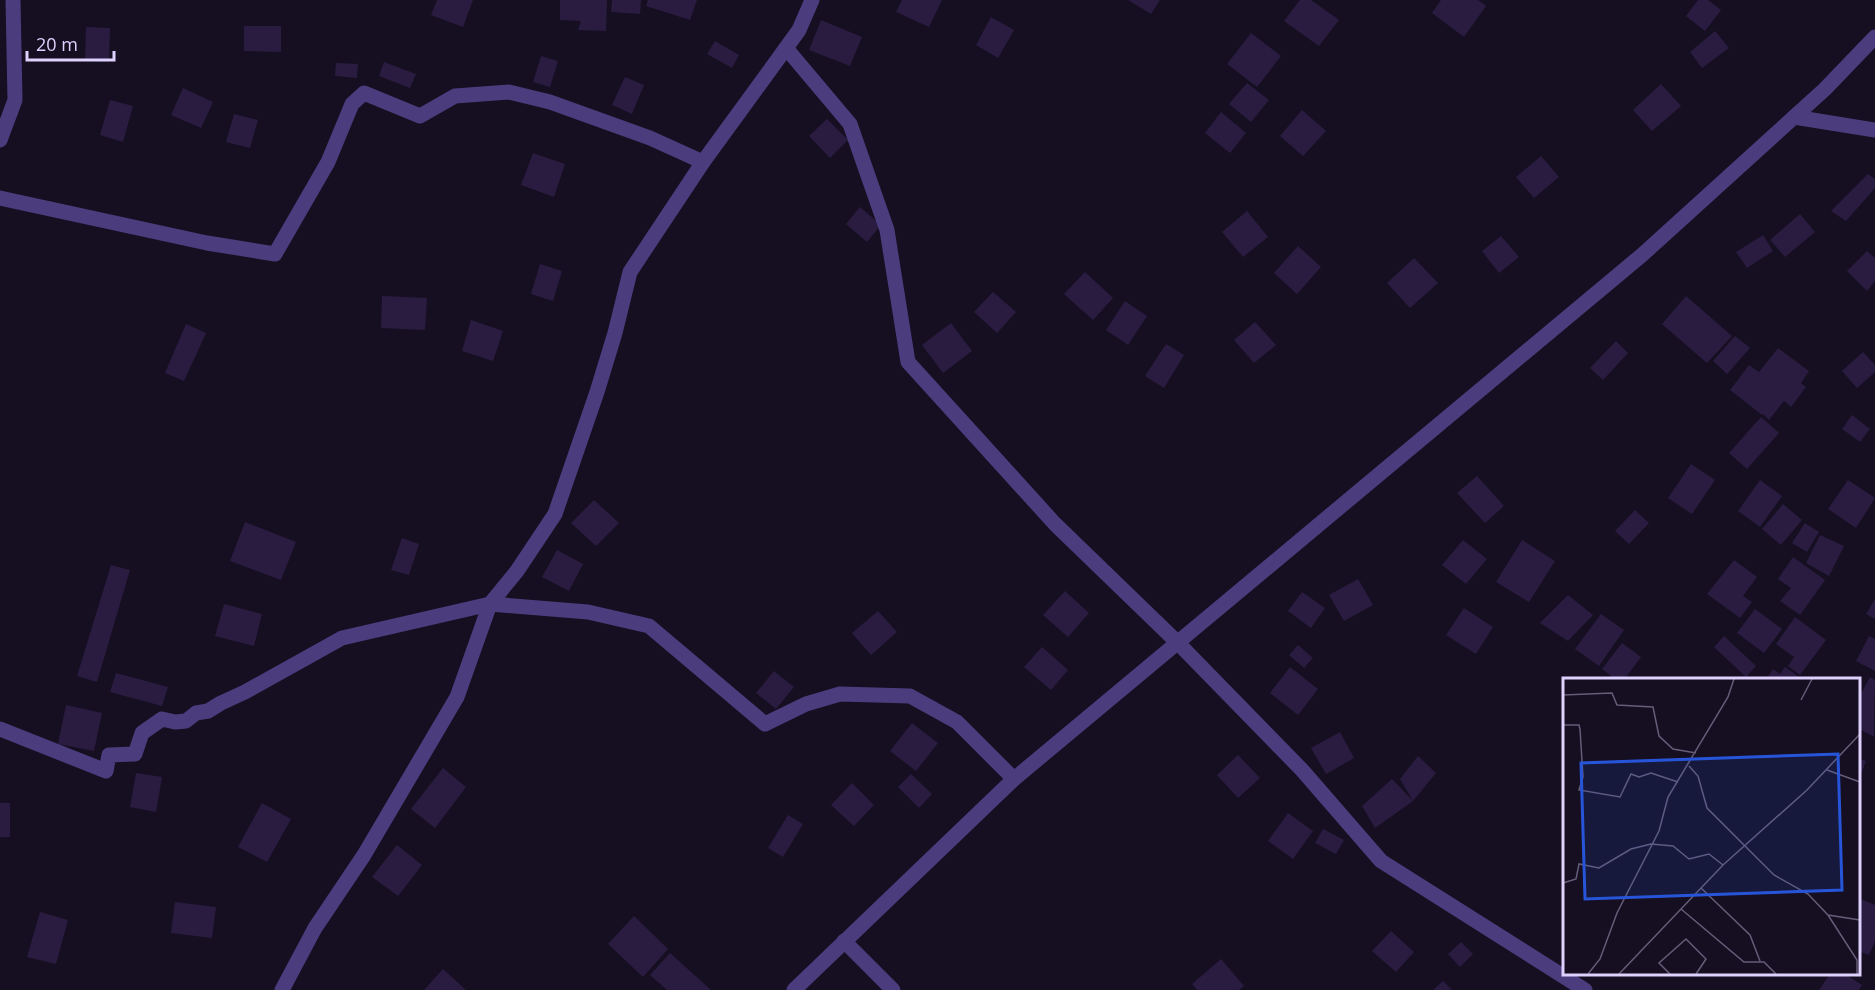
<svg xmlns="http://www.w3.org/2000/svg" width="1875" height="990" font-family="'Open Sans',sans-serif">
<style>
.building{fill:#2a1c41}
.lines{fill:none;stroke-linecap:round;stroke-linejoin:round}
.street{stroke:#4b3c7e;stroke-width:15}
.inset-road{fill:none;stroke:#655d79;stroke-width:1.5}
.view{fill:#2755da;fill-opacity:0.15;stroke:#2755da;stroke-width:3}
.inset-edge{fill:none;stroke:#ded1fd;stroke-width:3}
</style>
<rect width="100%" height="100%" fill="#150f21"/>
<!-- building -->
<g class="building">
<path d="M437,0H473L463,27L431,15Z"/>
<path d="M560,0H607L606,31L578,30L581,21L560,20Z"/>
<path d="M612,0H641L640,14L611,12Z"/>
<path d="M648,0H697L690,20L646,6Z"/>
<path d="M902,0H942L929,27L896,12Z"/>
<path d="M1128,0H1160L1151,14Z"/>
<path d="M1300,0H1311L1339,20L1319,46L1284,21Z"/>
<path d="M1441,0H1478L1486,6L1464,37L1432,13Z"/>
<path d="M1698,0H1708L1721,10L1705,31L1686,16Z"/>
<path d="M991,17L1014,30L998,58L976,45Z"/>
<path d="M821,20L862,37L850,66L809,50Z"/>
<path d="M244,26H281V52L244,51Z"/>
<path d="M86,27L110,28L109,62L85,61Z"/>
<path d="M1715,31L1729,48L1702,68L1690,52Z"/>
<path d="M1251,33L1281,56L1257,87L1227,64Z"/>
<path d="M715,41L739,55L732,68L707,54Z"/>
<path d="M541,56L558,61L550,87L533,82Z"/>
<path d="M384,62L416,74L410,88L379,76Z"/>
<path d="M336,63L358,64L357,78L335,76Z"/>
<path d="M625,77L644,85L632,114L612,105Z"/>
<path d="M1247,83L1269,100L1251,122L1229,104Z"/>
<path d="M1661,84L1681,106L1652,131L1633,110Z"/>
<path d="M183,88L213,102L201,128L171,115Z"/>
<path d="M110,100L133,106L123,142L100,135Z"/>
<path d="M1302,110L1326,131L1303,156L1280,136Z"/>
<path d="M1221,112L1246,133L1230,153L1205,133Z"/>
<path d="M234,114L258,120L250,148L226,142Z"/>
<path d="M827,119L848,140L830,158L809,136Z"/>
<path d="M533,153L565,164L554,197L521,185Z"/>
<path d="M1541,156L1559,177L1534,198L1516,177Z"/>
<path d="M1868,174L1875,179V188L1846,221L1831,211Z"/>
<path d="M860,207L881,225L867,242L846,224Z"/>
<path d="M1247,211L1268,237L1243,257L1222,232Z"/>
<path d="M1800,214L1815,232L1785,257L1770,240Z"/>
<path d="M1763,235L1773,251L1747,268L1736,252Z"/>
<path d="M1501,236L1519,257L1499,273L1482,251Z"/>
<path d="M1298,246L1321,267L1297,294L1274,273Z"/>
<path d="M1867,251L1875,258V281L1867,291L1847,271Z"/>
<path d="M1414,258L1438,283L1410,308L1387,283Z"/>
<path d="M540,264L562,271L553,301L531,294Z"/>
<path d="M1085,272L1113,298L1093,320L1064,294Z"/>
<path d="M993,292L1016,312L997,333L974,312Z"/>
<path d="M382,296L427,298L425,330L381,328Z"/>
<path d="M1686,296L1732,336L1707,363L1662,324Z"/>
<path d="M1125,301L1147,316L1128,345L1106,330Z"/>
<path d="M471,320L503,331L493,361L462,351Z"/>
<path d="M1255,322L1276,345L1254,363L1234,340Z"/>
<path d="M951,323L972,351L943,373L922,345Z"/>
<path d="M186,324L206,333L184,381L165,373Z"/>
<path d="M1735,336L1750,348L1727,374L1713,361Z"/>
<path d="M1616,341L1628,353L1603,380L1590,368Z"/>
<path d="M1166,344L1184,355L1164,388L1145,376Z"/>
<path d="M1778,348L1809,371L1801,383L1806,387L1791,407L1784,401L1769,420L1763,414L1762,415L1730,390L1749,365L1759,372Z"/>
<path d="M1863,352L1875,365V372L1857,388L1842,371Z"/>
<path d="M1852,415L1870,429L1860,442L1842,429Z"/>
<path d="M1761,417L1779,433L1747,469L1729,453Z"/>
<path d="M1691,464L1715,480L1692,514L1668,498Z"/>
<path d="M1477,476L1504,506L1485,523L1457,493Z"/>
<path d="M1760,480L1782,496L1760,527L1738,511Z"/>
<path d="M1848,480L1875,498L1856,528L1828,509Z"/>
<path d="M594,500L619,523L596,546L571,523Z"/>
<path d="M1783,504L1802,520L1781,545L1762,529Z"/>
<path d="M1635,510L1649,523L1629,544L1615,531Z"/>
<path d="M245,522L296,542L281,580L230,561Z"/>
<path d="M1805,523L1819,532L1807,552L1792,543Z"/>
<path d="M1820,535L1844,546L1829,576L1806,563Z"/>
<path d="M402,538L419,544L409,575L391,570Z"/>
<path d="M1463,540L1487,559L1466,584L1442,565Z"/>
<path d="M1522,540L1555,561L1529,602L1496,582Z"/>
<path d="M557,550L583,564L569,591L542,577Z"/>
<path d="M1793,557L1825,580L1800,615L1780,601L1791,588L1778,579Z"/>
<path d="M1734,560L1757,577L1743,596L1752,602L1740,618L1707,594Z"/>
<path d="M111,565L130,570L97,682L77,676Z"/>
<path d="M1358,579L1373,605L1344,621L1329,595Z"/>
<path d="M1065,591L1089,613L1068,637L1043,615Z"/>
<path d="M1302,592L1325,608L1311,628L1288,611Z"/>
<path d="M1568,595L1593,615L1568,641L1540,623Z"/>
<path d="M1875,599V619L1866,614Z"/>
<path d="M224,604L262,614L254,646L215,636Z"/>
<path d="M1464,608L1493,627L1476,654L1446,635Z"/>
<path d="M1755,609L1782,629L1764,653L1737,633Z"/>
<path d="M878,611L897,632L871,655L852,633Z"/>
<path d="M1601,614L1624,630L1599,666L1575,649Z"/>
<path d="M1795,617L1826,640L1800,675L1788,666L1794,657L1776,644Z"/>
<path d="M1724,636L1756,666L1746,677L1714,647Z"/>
<path d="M1869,636L1875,639V671L1856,661Z"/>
<path d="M1622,643L1641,657L1624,680H1616L1602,669Z"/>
<path d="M1298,645L1313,658L1304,668L1289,655Z"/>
<path d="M1042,647L1068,670L1051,690L1024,667Z"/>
<path d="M1290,667L1318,689L1298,715L1270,693Z"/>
<path d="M1785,667L1799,677L1798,680L1767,678L1773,669L1780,674Z"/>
<path d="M774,671L794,687L776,709L756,693Z"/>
<path d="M116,673L168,687L162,706L110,692Z"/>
<path d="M1870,677L1875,680L1874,737L1858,728V699Z"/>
<path d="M66,705L102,713L94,751L58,744Z"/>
<path d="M912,723L938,743L916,771L890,751Z"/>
<path d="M1340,732L1354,758L1326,774L1311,748Z"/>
<path d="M1238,755L1260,778L1238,798L1217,775Z"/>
<path d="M1418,756L1436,773L1413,801L1400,779Z"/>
<path d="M1858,758L1866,761L1859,780H1858Z"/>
<path d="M443,768L466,787L435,828L411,809Z"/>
<path d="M136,773L162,777L156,812L130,807Z"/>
<path d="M911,774L932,794L919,808L898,787Z"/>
<path d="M1392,779L1413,801L1375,828L1362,806Z"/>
<path d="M852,783L874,805L854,826L831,805Z"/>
<rect x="0" y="803" width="10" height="34"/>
<path d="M262,803L291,819L267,862L238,847Z"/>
<path d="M1288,813L1313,831L1293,859L1268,841Z"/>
<path d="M788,815L803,824L783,857L768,848Z"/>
<path d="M1323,829L1344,840L1336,854L1315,843Z"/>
<path d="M397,845L422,865L398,896L372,877Z"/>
<path d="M1858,898L1875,905V941L1869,955L1858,951Z"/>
<path d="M175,902L216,907L212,938L171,933Z"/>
<path d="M40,912L68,920L56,964L27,957Z"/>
<path d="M634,916L668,949L643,977L608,944Z"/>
<path d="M1391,931L1414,952L1396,972L1372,951Z"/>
<path d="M1461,942L1473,954L1460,967L1448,954Z"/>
<path d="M670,953L711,990H667L650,975Z"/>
<path d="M1221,959L1244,986L1239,990H1197L1192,984Z"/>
<path d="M443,969L466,990H424Z"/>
<path d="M1830,974H1845L1862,985L1859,990H1819Z"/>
<path d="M1443,981L1452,990H1433Z"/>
</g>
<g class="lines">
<!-- street -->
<g class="street">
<path d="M786,48L850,124L887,230L908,362L1055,524L1178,643L1302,770L1381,861L1585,990"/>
<path d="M1794,117L1875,130"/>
<path d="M0,140L15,100L13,0"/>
<path d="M0,198L207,243L275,254L328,162L352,104L364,93L420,116L455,96L509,92L550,102L650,138L703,162"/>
<path d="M0,729L106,771L109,755L135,754L142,733L162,719L175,722L186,721L196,713L208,711L221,703L245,692L342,638L490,604L588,612L649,626L765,724L806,704L840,694L910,696L957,722L1014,779"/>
<path d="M844,941L893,990"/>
<path d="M282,990L315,928L364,855L457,697L490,604L517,571L555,514L597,392L615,333L630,272L703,162L786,48L799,30L812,0"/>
<path d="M794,990L1014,779L1642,255L1825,89L1875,37"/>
</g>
</g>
<!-- overview -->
<g transform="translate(1563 678)">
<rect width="297" height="297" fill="#150f21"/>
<path class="inset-road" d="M0,17L49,15L54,27L90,29L96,58L110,71L133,75M238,22L249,1M0,47H16L17,51L20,99L16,112L57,119L68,96L76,99L88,95L115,104M126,88L135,98L144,130L211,197L245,216L265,237L297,242M264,92L297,104M0,205L13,201L16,186L36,190L68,171L88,166L110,168L126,181L146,176L160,187M138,210L187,257L197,283M118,231L181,284H201L213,296M265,237L294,282V296M25,296L37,281L54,235L96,153L105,119L165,19L171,1M56,296L160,187L244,112L297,56M107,296L96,285L123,261L143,281L133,296"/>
<path class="view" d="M275,76L279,212L22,221L18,85Z"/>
<rect width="297" height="297" class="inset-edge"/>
</g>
<!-- scale -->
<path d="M27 51v9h87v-9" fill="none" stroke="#ded1fd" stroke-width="3"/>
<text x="36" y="51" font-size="18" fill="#ded1fd" stroke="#150f21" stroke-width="4.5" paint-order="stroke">20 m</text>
</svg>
